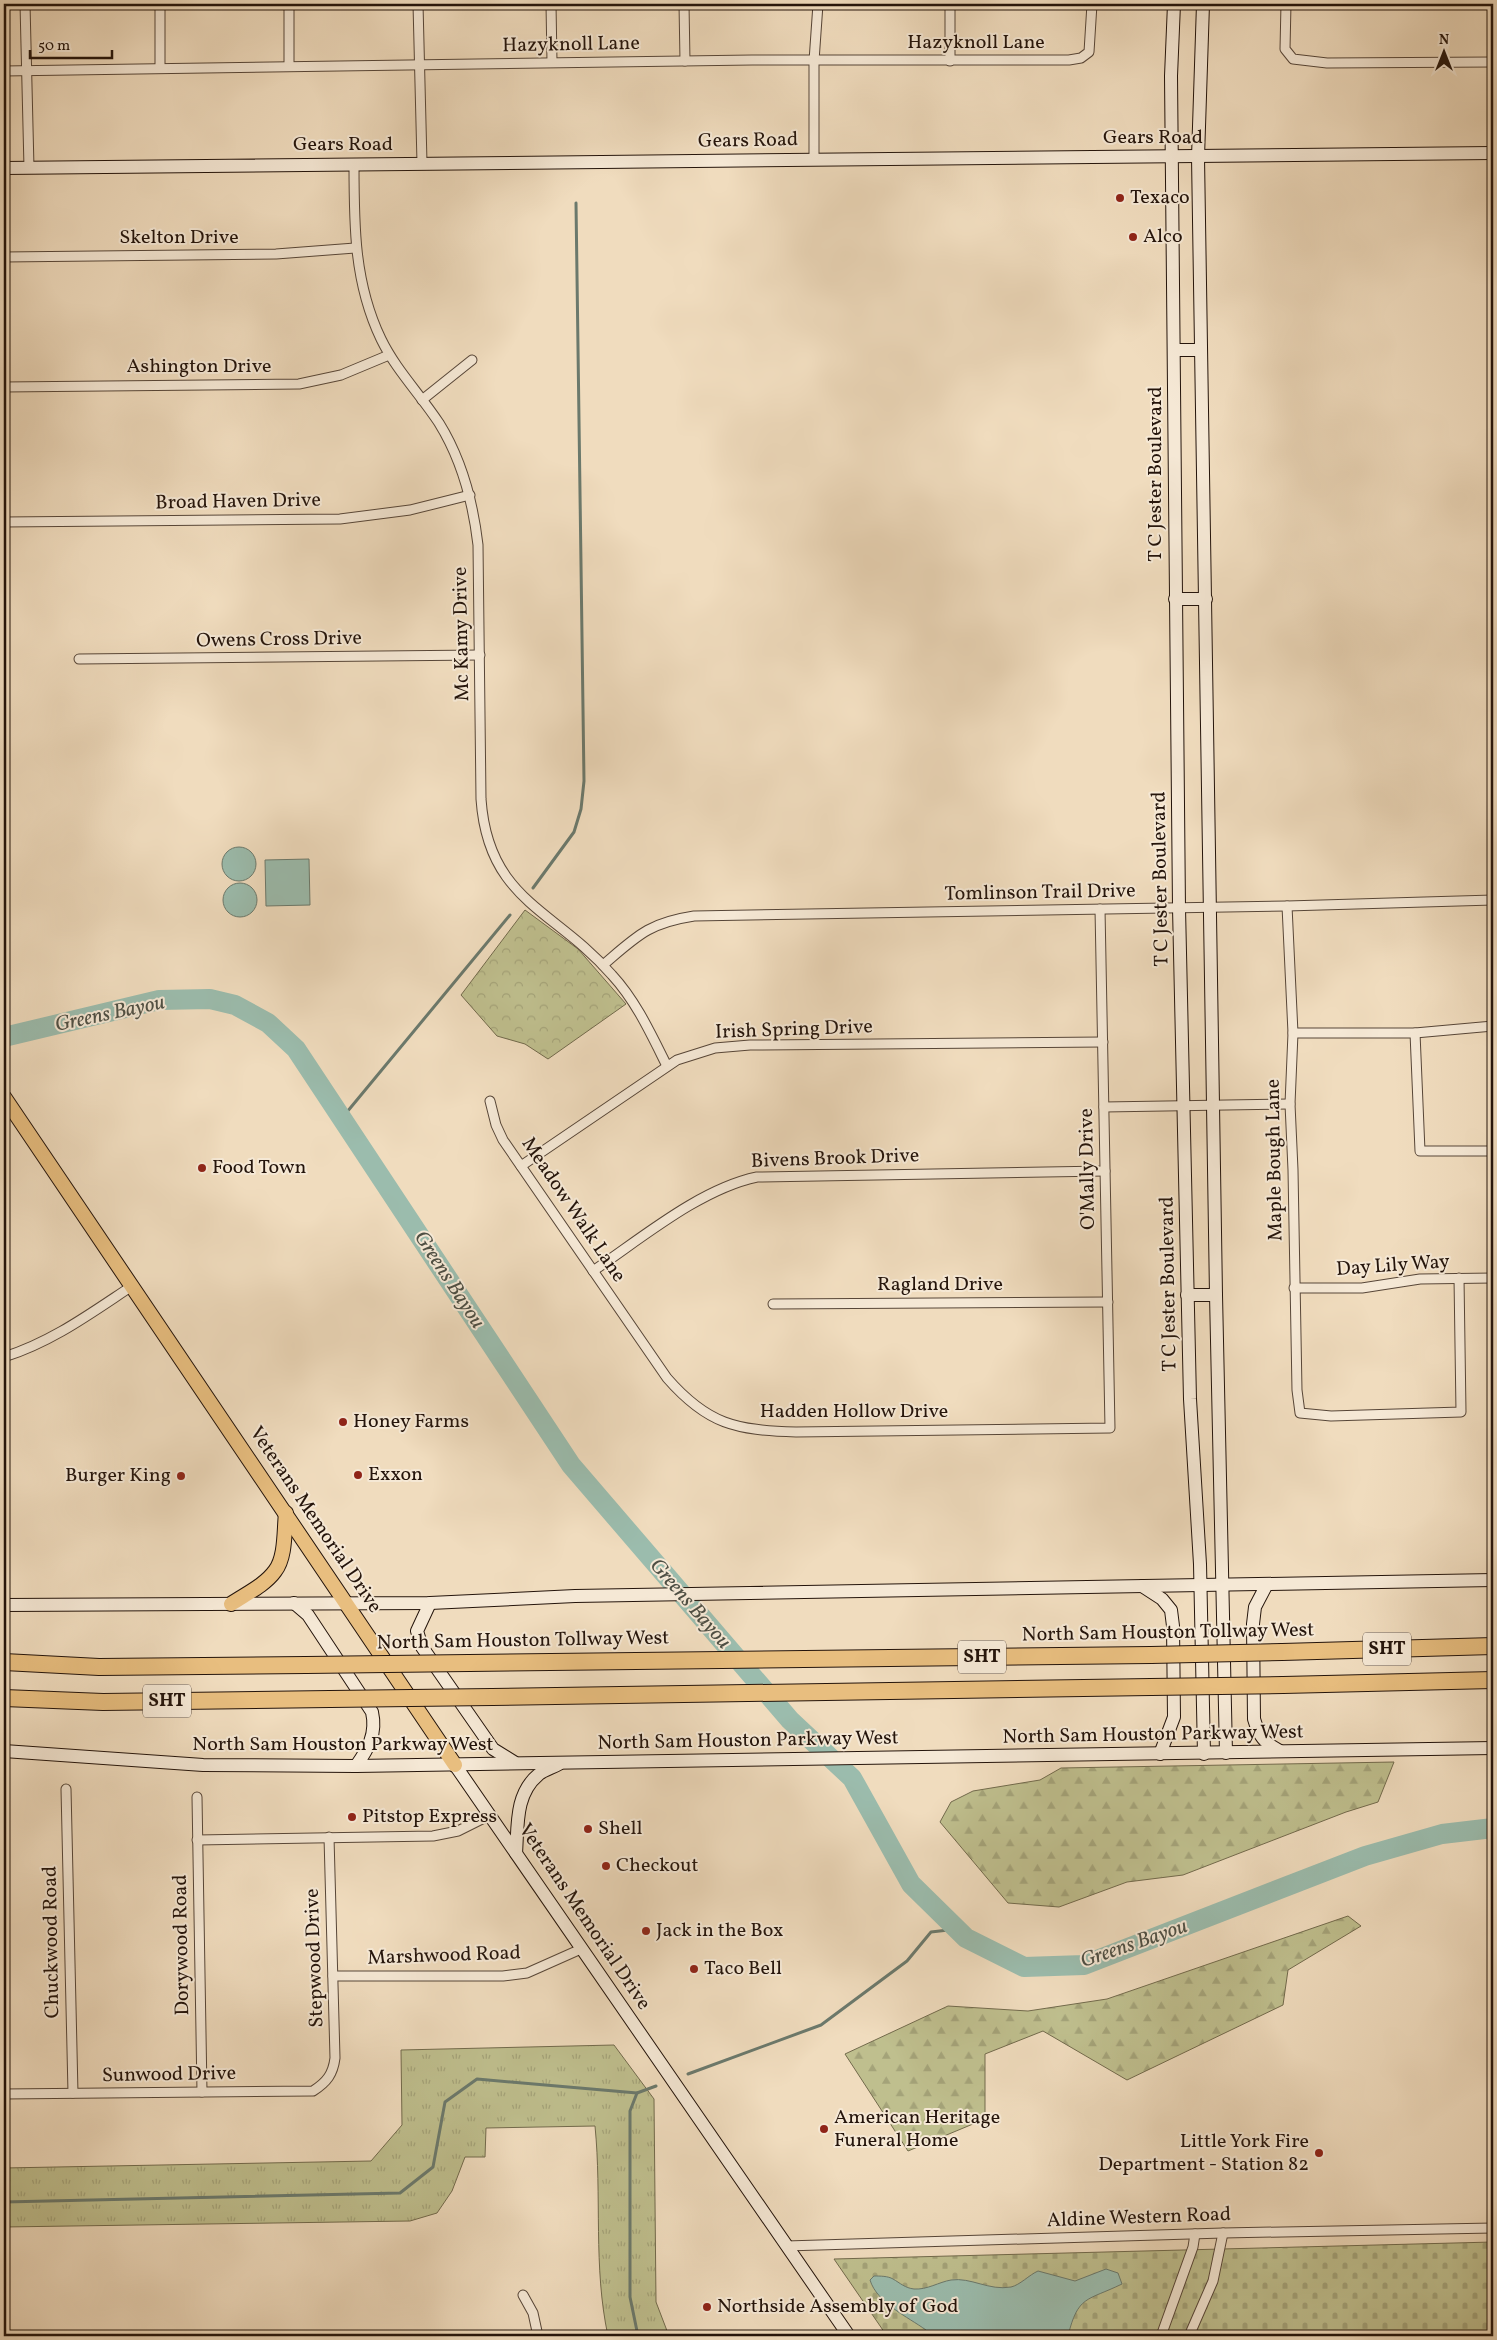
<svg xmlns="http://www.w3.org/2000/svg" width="1497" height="2340" font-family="Vollkorn,serif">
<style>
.grass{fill:url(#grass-tufts);stroke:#726a4c}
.forest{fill:url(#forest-firs);stroke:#726a4c}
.cemetery{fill:url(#cemetery-stones);stroke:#726a4c}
.park{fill:url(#park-crowns);stroke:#726a4c}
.water{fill:#9bbcad;stroke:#6b796c}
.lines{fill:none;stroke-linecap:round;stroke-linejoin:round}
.stream{stroke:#6b796c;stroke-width:3}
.river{stroke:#9bbcad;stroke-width:20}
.minor-casing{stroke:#574638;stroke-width:11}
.secondary-casing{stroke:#24140b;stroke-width:14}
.primary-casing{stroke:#24140b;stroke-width:16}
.motorway-casing{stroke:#24140b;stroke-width:18}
.minor{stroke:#f5e8d5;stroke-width:9}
.secondary{stroke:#f5e8d5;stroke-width:12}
.primary{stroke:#e8be7f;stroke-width:14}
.motorway{stroke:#e8be7f;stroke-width:16}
.motorway-bridge-casing{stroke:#24140b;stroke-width:18;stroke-linecap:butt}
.motorway-bridge{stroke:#e8be7f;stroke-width:16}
.poi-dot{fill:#8f2418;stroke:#f5e8d5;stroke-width:2}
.labels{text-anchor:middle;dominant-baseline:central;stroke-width:4;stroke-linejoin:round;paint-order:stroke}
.shield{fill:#f5e8d5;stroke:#635448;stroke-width:1}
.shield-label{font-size:19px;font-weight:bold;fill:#24140b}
.street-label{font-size:20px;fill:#24140b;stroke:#f5e8d5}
.poi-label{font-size:20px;fill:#24140b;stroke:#f5e8d5;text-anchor:start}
.water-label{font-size:21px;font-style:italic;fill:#4e4f44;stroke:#f5e8d5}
</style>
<defs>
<pattern id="grass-tufts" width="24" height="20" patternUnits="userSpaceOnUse" patternTransform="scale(1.25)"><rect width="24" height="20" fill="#bfbf8e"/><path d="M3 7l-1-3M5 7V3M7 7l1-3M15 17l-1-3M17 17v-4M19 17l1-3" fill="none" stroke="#a4a379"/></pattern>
<pattern id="forest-firs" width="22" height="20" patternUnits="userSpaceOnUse" patternTransform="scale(1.25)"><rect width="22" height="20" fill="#bfbf8e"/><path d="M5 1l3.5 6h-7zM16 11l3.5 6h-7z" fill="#a4a379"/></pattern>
<pattern id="cemetery-stones" width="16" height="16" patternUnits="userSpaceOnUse" patternTransform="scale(1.25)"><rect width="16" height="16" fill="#bfbf8e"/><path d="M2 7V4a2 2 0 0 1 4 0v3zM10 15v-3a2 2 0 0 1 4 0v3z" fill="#a4a379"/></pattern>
<pattern id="park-crowns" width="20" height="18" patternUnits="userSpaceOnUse" patternTransform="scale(1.25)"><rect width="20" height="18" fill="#bfbf8e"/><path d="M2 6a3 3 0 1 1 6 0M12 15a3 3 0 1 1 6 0" fill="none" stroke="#a4a379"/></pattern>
</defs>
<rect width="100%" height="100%" fill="#f0dcbe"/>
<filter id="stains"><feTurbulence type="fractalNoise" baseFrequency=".004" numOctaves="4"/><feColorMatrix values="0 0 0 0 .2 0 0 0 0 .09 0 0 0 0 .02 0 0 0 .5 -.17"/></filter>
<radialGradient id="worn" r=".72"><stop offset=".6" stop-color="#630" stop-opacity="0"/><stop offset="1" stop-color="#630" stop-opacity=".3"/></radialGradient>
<!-- grass -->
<path class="grass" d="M614,2045L654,2099L656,2302L669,2336H608C593,2267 602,2196 595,2126L486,2128L485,2157H465L452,2191L437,2213L410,2221L4,2227V2168L371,2161L402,2125L401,2050Z"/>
<!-- forest -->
<g class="forest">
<path d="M1394,1762L1378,1802L1346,1812L1183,1875L1127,1882L1059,1907L1008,1903L940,1822L951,1802L973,1791L1040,1780L1061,1768Z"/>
<path d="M1348,1916L1361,1926L1288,1970L1283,2005L1127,2080L1043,2031L985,2054V2119L908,2151L845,2054L948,2006L1028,2011L1107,1999Z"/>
</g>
<!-- cemetery -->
<path class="cemetery" d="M1493,2242V2336H887L834,2259Z"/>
<!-- park -->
<path class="park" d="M525,910L578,949L626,1004L548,1059L525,1044L497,1036L461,995Z"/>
<!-- water -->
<g class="water">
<circle cx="239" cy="864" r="17"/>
<path d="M309,859L310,905L266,906L265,860Z"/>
<circle cx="240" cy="900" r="17"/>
<path d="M1106,2269L1118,2273L1122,2284C1087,2301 1078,2295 1068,2336H930L926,2330C908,2317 877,2303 870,2280L874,2276C880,2276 888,2276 893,2279C900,2283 905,2288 914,2289C927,2290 939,2282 951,2280C971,2277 989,2291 1011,2287C1020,2285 1029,2275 1038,2271L1075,2281Z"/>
</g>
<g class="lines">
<!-- stream -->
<g class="stream">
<path d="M533,888L574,832L581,809L584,781L576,203"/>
<path d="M342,1118L510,915"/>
<path d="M688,2074L821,2025L907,1961L931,1932L957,1929"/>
<path d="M637,2093L630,2111V2297L638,2336"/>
<path d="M4,2202L400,2193L433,2167L445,2102L477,2079L637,2093L656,2086"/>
</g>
<!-- river -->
<path class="river" d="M4,1037L159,1000L210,999L235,1005L268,1023L296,1049L571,1465L790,1720L852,1778L911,1884L966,1938L1024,1967L1084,1965L1365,1856L1442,1834L1493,1828"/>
<!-- minor casing -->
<g class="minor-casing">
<g id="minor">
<path d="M25,4L29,168"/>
<path d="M160,4V68"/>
<path d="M289,4V66"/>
<path d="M418,4L422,163"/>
<path d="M551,4L552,62"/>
<path d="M684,4L685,61"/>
<path d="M950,4V61"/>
<path d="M1286,4L1285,49L1293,59L1327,63L1493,62"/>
<path d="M4,71L752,60H1069L1081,58L1089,52L1092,4"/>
<path d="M814,159V61L818,4"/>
<path d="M354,164C354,225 354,283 381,339C396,370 420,394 439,423C462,460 473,502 478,545L481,799C488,901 555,909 612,975C636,1001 651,1034 667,1066"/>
<path d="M4,257L276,254L355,248"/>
<path d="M4,387L299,384L341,375L389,355"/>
<path d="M422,400L472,360"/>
<path d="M4,522L340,519L410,510L470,495"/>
<path d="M79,659L480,655"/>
<path d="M1287,906L1293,1033L1290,1104L1293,1170L1297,1390L1300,1413L1331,1416L1461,1412L1459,1278"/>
<path d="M603,965C637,936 648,923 694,916L1287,906L1493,900"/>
<path d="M1293,1033H1415L1493,1026"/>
<path d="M1415,1033L1420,1151H1493"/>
<path d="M490,1101L496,1125L503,1140L667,1378C708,1425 736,1430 796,1432L1110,1428L1100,909"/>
<path d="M1104,1107L1290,1104"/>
<path d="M521,1166L677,1060L715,1048L750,1045L1103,1042"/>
<path d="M593,1271C642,1238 700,1189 757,1177L1105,1171"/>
<path d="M1294,1288H1362L1420,1279L1493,1278"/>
<path d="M773,1304L1108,1302"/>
<path d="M4,1357C52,1342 91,1313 132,1286"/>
<path d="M66,1789L73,2093"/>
<path d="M197,1797L202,2092"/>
<path d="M197,1840L433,1836L458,1831L490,1815"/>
<path d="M333,1976H503L527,1973L581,1949"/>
<path d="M4,2094L313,2091C327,2082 333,2074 335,2058L329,1837"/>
<path d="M786,2246L1223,2233L1493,2228"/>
<path d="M523,2295L533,2313L538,2336"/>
<path d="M1161,2336L1193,2247L1195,2234"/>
<path d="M1189,2336L1213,2281L1223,2233"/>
</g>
</g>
<!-- secondary casing -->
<g class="secondary-casing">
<g id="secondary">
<path d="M1174,4L1171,76L1179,908L1190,1399L1200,1564L1204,1754"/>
<path d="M1203,4L1198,157L1216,1295L1226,1753"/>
<path d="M4,168L1493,153"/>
<path d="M1174,350H1201"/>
<path d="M1175,599H1206"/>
<path d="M1187,1295H1216"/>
<path d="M1267,1584L1255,1607L1253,1624L1254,1719C1259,1736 1264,1743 1280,1751"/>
<path d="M1142,1586L1162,1599L1171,1610L1173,1626L1174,1717L1160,1754"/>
<path d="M294,1603L308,1615L372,1712C377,1734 368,1749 356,1766"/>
<path d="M430,1603L417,1631L422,1647L493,1749L514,1762"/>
<path d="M4,1605L430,1603L575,1596L1493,1580"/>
<path d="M4,1751L203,1765L356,1766L1493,1748"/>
<path d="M455,1765L849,2336"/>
<path d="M516,1853C518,1826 515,1794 538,1775C543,1770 552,1768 559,1764"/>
</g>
</g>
<!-- primary casing -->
<g class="primary-casing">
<g id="primary">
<path d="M4,1097L455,1765"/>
<path d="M231,1604C246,1594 265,1585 275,1571C286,1557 284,1530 286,1513"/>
</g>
</g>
<!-- motorway casing -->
<g class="motorway-casing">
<g id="motorway">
<path d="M1282,1652L1493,1646"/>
<path d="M4,1662L99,1667L306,1665"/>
<path d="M469,1663L1151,1655"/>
<path d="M1283,1685L1493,1680"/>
<path d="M492,1697L1151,1687"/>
<path d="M4,1698L103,1702L330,1699"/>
</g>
</g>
<!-- minor -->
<use href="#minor" class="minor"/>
<!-- secondary -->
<use href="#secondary" class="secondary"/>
<!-- primary -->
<use href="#primary" class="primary"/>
<!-- motorway -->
<use href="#motorway" class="motorway"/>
<!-- motorway-bridge casing -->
<g class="motorway-bridge-casing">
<g id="motorway-bridge">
<path d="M1151,1655L1282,1652"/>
<path d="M306,1665L469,1663"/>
<path d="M1151,1687L1283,1685"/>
<path d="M330,1699L492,1697"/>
</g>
</g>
<!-- motorway-bridge -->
<use href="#motorway-bridge" class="motorway-bridge"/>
</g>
<!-- markers -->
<g class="poi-dot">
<circle cx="1120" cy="198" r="5"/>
<circle cx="1133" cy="237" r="5"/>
<circle cx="202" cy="1168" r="5"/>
<circle cx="343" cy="1422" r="5"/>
<circle cx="358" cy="1475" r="5"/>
<circle cx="181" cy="1476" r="5"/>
<circle cx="352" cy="1817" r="5"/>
<circle cx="588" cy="1829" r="5"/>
<circle cx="606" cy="1866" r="5"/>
<circle cx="646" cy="1931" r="5"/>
<circle cx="694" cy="1969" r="5"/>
<circle cx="824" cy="2129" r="5"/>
<circle cx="1319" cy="2153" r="5"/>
<circle cx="707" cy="2307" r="5"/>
</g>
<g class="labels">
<!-- shield labels -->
<g class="shield">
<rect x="1363" y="1632.5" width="48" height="33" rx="4"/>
<rect x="958" y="1640.5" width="48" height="33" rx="4"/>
<rect x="143" y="1684.5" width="48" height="33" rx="4"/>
</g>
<g class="shield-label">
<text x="1387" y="1649">SHT</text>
<text x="982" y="1657">SHT</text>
<text x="167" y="1701">SHT</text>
</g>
<!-- street labels -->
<g class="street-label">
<text x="976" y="43">Hazyknoll Lane</text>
<text transform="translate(571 45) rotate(-1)">Hazyknoll Lane</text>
<text x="1153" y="138">Gears Road</text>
<text transform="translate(748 141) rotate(-1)">Gears Road</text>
<text x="343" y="145">Gears Road</text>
<text x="179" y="238">Skelton Drive</text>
<text x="199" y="367">Ashington Drive</text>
<text transform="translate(1156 474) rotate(-90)">T C Jester Boulevard</text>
<text transform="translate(238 502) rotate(-1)">Broad Haven Drive</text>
<text transform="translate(462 634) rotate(-91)">Mc Kamy Drive</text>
<text transform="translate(279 640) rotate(-1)">Owens Cross Drive</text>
<text transform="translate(1161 879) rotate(-91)">T C Jester Boulevard</text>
<text transform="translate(1040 893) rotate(-1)">Tomlinson Trail Drive</text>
<text transform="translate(794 1030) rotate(-2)">Irish Spring Drive</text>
<text transform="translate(835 1159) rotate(-2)">Bivens Brook Drive</text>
<text transform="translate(1275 1160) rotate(-91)">Maple Bough Lane</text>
<text transform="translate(1088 1169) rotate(-91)">O'Mally Drive</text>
<text transform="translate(573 1210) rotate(56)">Meadow Walk Lane</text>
<text transform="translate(1393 1266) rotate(-4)">Day Lily Way</text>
<text transform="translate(1169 1284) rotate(-91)">T C Jester Boulevard</text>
<text x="940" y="1285">Ragland Drive</text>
<text x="854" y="1412">Hadden Hollow Drive</text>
<text transform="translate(315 1520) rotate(56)">Veterans Memorial Drive</text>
<text transform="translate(1168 1633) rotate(-1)">North Sam Houston Tollway West</text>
<text transform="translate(523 1641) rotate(-1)">North Sam Houston Tollway West</text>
<text transform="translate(1153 1735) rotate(-1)">North Sam Houston Parkway West</text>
<text transform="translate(748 1741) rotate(-1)">North Sam Houston Parkway West</text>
<text x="343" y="1745">North Sam Houston Parkway West</text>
<text transform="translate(584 1917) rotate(56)">Veterans Memorial Drive</text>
<text transform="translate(52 1942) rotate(-91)">Chuckwood Road</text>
<text transform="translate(182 1945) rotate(-91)">Dorywood Road</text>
<text transform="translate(444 1956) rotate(-2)">Marshwood Road</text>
<text transform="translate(315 1958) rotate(-92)">Stepwood Drive</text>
<text transform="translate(169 2075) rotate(-1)">Sunwood Drive</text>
<text transform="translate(1139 2218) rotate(-2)">Aldine Western Road</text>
</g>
<!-- poi labels -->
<g class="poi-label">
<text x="1130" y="198">Texaco</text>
<text x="1143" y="237">Alco</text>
<text x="212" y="1168">Food Town</text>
<text x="353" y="1422">Honey Farms</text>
<text x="368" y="1475">Exxon</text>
<text x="171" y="1476" text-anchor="end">Burger King</text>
<text x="362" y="1817">Pitstop Express</text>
<text x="598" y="1829">Shell</text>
<text x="616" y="1866">Checkout</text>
<text x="656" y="1931">Jack in the Box</text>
<text x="704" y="1969">Taco Bell</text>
<text x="834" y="2118">American Heritage<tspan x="834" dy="23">Funeral Home</tspan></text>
<text x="1309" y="2142" text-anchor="end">Little York Fire<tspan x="1309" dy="23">Department - Station 82</tspan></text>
<text x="717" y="2307">Northside Assembly of God</text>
</g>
<!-- water labels -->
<g class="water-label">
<text transform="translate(110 1014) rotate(-12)">Greens Bayou</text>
<text transform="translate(449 1280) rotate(57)">Greens Bayou</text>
<text transform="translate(690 1604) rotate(49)">Greens Bayou</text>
<text transform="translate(1134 1944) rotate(-19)">Greens Bayou</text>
</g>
</g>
<!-- margin -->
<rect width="1497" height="2340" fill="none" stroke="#f0dcbe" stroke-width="20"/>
<rect x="5" y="5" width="1487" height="2330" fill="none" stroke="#24140b" stroke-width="2.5"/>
<rect x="10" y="10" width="1477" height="2320" fill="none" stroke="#24140b"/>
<!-- north arrow -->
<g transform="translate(1444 52)" stroke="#f5e8d5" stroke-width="4" paint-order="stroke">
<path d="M0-4L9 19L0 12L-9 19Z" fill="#24140b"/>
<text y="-8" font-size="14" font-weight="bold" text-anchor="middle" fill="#24140b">N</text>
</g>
<!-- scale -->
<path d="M30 50v8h82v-8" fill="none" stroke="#24140b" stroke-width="2.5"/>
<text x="38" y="50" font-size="15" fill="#24140b" stroke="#f5e8d5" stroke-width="4" paint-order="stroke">50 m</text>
<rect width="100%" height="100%" filter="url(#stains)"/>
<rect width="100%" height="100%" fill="url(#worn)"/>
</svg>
